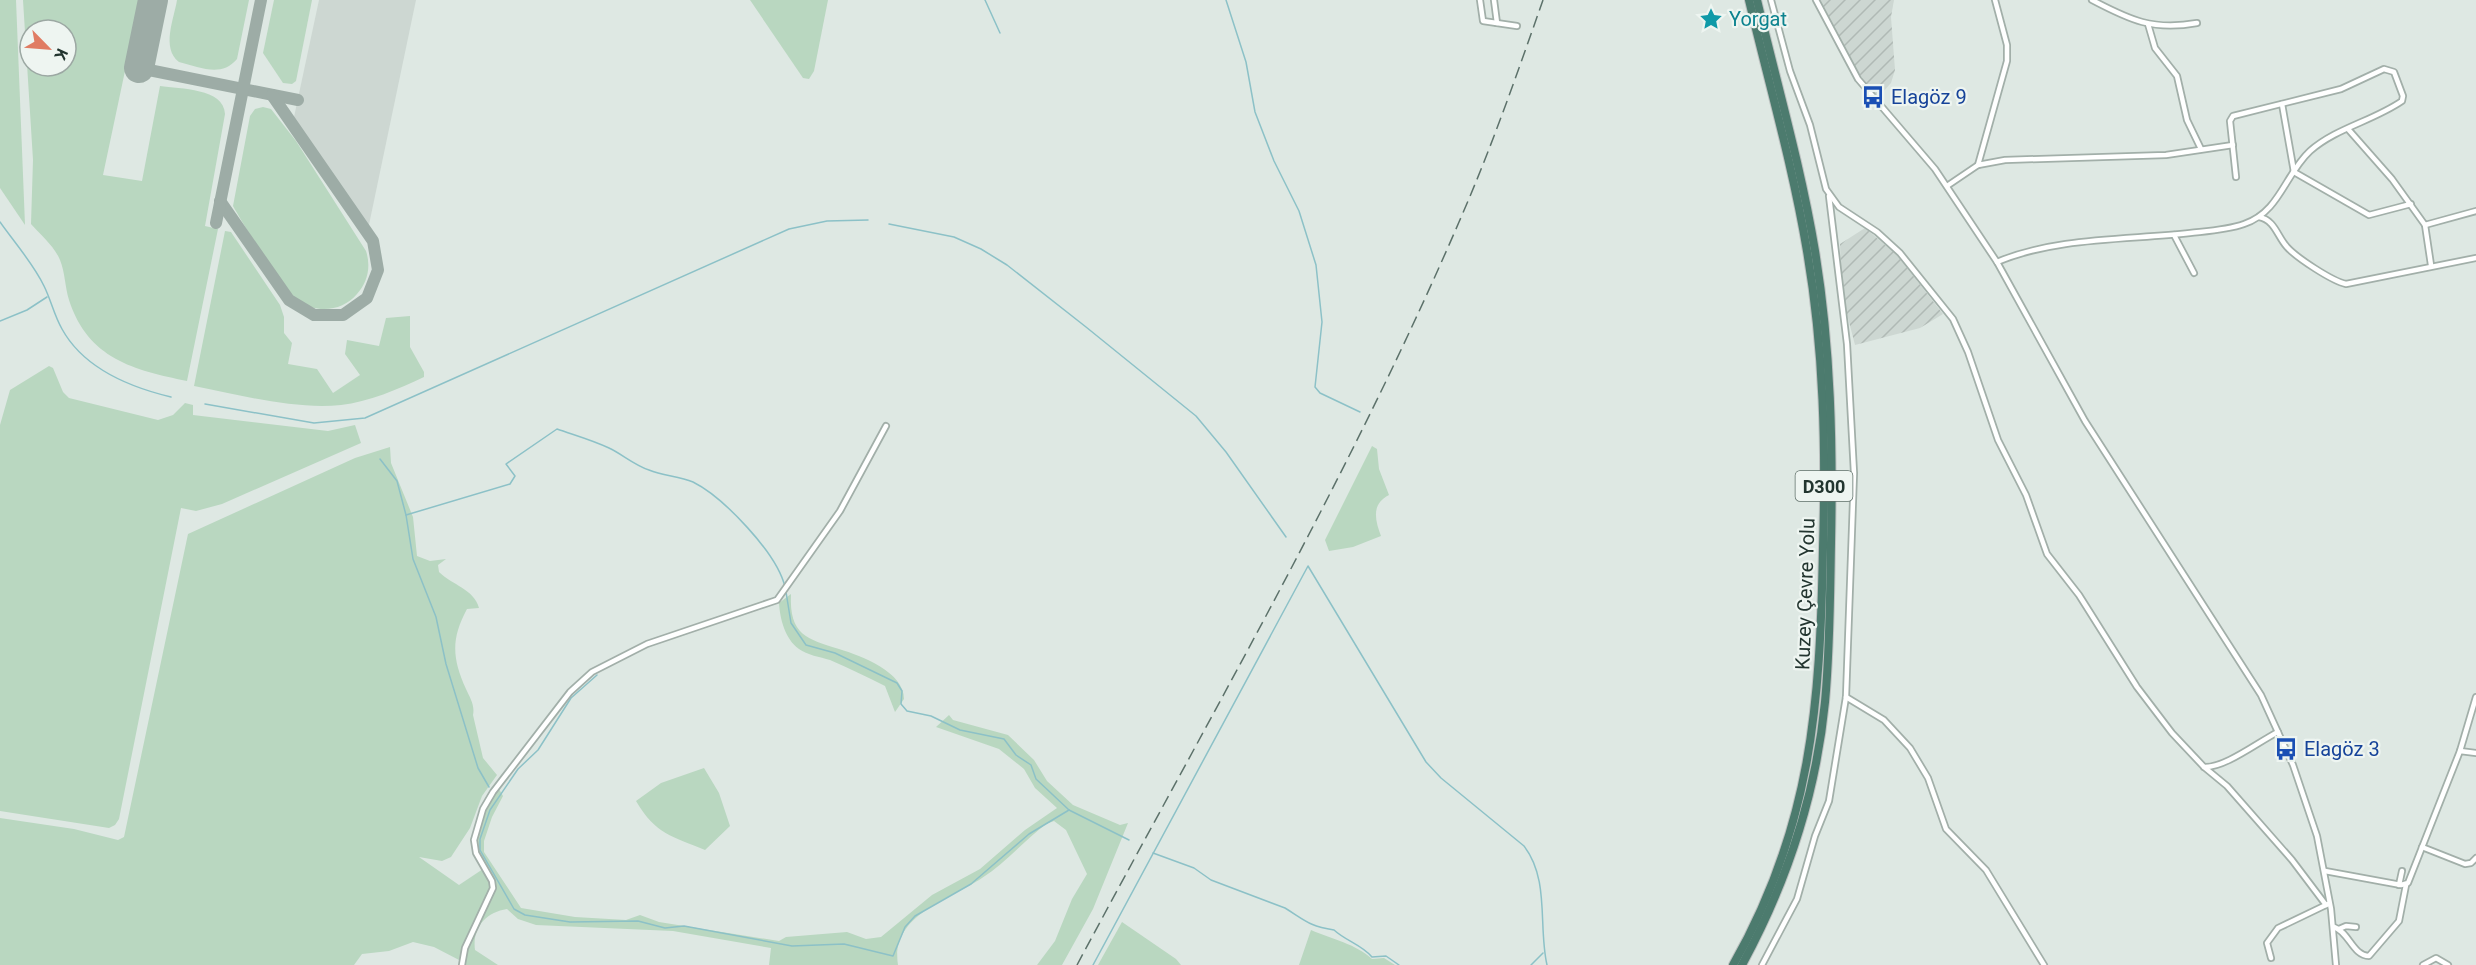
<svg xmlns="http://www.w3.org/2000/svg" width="2476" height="965" font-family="Roboto,sans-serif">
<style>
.built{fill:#cdd7d2}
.industrial{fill:url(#industrial-furrows)}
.grass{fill:#b9d7c0;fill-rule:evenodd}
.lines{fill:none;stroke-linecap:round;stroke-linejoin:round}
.stream{stroke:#8cc1c7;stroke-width:1.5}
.taxiway{stroke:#9daca6;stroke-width:12}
.runway{stroke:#9daca6;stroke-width:30}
.minor-casing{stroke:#a2afa9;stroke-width:8}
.trunk-casing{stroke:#bdc2c1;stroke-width:10}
.minor{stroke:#fff;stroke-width:4.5}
.trunk{stroke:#4c7b6e;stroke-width:8}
.rail{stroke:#5c716a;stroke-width:1.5;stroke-dasharray:12 6;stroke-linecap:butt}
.labels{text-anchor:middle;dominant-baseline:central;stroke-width:4.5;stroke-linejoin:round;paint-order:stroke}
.shield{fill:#eef5f1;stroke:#5f6f69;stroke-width:1.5}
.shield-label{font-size:18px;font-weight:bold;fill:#22352f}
.culture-label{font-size:20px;fill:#0d838f;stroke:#eef5f1;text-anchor:start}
.transit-label{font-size:20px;fill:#164399;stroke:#eef5f1;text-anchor:start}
.street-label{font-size:20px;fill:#22352f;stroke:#eef5f1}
</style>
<defs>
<pattern id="industrial-furrows" width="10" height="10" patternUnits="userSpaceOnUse" patternTransform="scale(1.5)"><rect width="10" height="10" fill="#cdd7d2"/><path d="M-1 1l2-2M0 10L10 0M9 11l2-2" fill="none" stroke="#b0b9b5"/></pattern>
</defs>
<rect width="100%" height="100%" fill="#dee8e3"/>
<!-- built -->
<path class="built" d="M319,0H416L366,239L291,131Z"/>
<!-- industrial -->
<g class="industrial">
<path d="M1820,0H1894L1891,17L1895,70L1891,83L1881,94L1877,96L1872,92L1850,60Z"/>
<path d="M1865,228L1897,255L1943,314L1920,328L1855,345L1842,295L1840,244Z"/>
</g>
<!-- grass -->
<g class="grass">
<path d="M0,0H16L25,225L0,188Z"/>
<path d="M23,0H140L103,175L142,181L160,86C180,89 224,88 225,114L205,226L218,229L187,381C134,370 88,359 69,300C65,287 65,272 60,260C55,247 40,234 31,224L33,160ZM30,30H66V66H30Z"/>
<path d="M177,0H249L237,59C221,78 200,67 179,62C161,48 174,19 177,0Z"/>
<path d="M274,0H312L296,81L292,84L283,83L263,53Z"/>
<path d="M750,0H828L814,71L809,79L803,78Z"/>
<path d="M263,107L271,109L296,141L366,251C371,266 368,282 357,294C343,311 317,314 299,301C282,289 245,227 233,206L250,116L255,109Z"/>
<path d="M225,231L231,232L280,305L284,317V333L292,343L288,364L317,369L333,393L360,375L345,354L347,340L379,346L386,318L410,316V347L424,372V377C399,389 368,402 341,405C296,410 239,395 194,386Z"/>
<path d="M49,366L53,368L63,392L69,398L158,420L173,415L185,403L193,405V415L328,431L355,425L361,443L222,504L196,511L181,508L119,819L115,825L109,828L0,811V425L10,390Z"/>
<path d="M1372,446L1377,449L1379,469L1389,495C1371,504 1375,520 1381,536L1353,547L1329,551L1325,540Z"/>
<path d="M390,447L391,463L413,517L417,556L430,561L446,559L438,565L439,572C452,585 474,589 479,608L467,609C451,639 452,658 466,689C470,698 475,705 473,715L483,758L497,775L482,796L470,828L451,857L442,861L419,857L459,885L483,869C469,835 480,820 496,790L499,789L503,796L492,817L484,841V852L521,908L575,917L626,920L640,915L659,922L779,941L786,937L847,932L866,939L881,937L932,895L980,869L1025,830L1057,808L1035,788L1024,769L999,749L936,727L949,715L953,720L1008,735L1034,760L1047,781L1073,805L1120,825L1128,823L1093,909L1062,965H1037L1055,941L1072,899L1087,874L1066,830L1054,821L1046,824C1024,841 1005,863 982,878C949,900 890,915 898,965H769L771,948L673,931L536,925L518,919L507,909C486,912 472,928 475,950L498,965H463L461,961L434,947L413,942L389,951L362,954L354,965H0V818L74,829L118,840L124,837L188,534L355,458Z"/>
<path d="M791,594C789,635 807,639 839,649C862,656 904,672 904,699L895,712L885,686C867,677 849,668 830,660C820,657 807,655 799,649C785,639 780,619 779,603Z"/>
<path d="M704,768L719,793L730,826L705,850C672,836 656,835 636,801L661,783Z"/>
<path d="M1122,922L1176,959L1181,965H1098Z"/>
<path d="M1311,930C1332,939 1356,944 1372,959L1384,958L1395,965H1299Z"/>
</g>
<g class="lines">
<!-- stream -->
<g class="stream">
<path d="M985,0L1000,33"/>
<path d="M1226,0L1246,62L1255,112L1274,161L1299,211L1316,265L1322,322L1315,387L1320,393L1360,412"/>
<path d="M0,222C14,242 33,263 44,286C51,300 54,315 62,329C84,369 129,387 171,397"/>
<path d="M889,224L954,237L981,249L1007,265L1086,327L1196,416L1226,452L1286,537"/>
<path d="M0,321L27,310L47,297"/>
<path d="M205,404L314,423L365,418L789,229L827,221L868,220"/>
<path d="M380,459L397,481L406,515L413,559L436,617L446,664L478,768L489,787"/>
<path d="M406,515L510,484L515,476L506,464L557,429C574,435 592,440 609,448C622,454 634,465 649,470C663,476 678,476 693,482C723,497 777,553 785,587"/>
<path d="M786,592L791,623L806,645L835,653L897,683L902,691L901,704L907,711L931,716L960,730L1004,739L1016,755L1031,765L1036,779L1069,810L1129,840"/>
<path d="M597,675L571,698L538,750L518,769L490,810L480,839V850L514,909L525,915L570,922L638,921L665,928L684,926L792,946L844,944L893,956L905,927L915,916L971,884L1029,834L1069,810"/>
<path d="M1153,853L1194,868L1211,880L1285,908C1306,921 1309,926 1334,930C1346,941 1362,945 1372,957L1386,956L1399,965"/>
<path d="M1093,965L1308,566L1426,762L1441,778L1524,846C1550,880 1538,926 1547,965"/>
<path d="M1531,965L1543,953"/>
</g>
<!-- taxiway -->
<g class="taxiway">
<path d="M139,68L298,100"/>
<path d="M220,201L289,300L314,315H343L367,298L378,270L373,241L272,95"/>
<path d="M216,223L261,0"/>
</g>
<!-- runway -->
<path class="runway" d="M139,68L153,0"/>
<!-- minor casing -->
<g class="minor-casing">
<g id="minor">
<path d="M1480,0L1483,21L1517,26"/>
<path d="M1494,0L1497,23"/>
<path d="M1771,0L1790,71L1810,125L1826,189L1839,207L1877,232L1900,253L1953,319L1968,352L1998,440L2026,495L2047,554L2079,595L2137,687L2172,733L2204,767L2227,786L2292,860L2326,905"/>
<path d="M1816,0L1858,79L1935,169L1997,262L2085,421L2261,695L2293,765L2317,836L2331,909L2336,965"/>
<path d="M2092,0C2130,20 2153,31 2197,23"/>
<path d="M2148,24L2155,48L2177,76L2187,120L2201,149"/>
<path d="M2282,104L2294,172L2369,215L2411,204"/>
<path d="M2348,129L2392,179L2425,225L2476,211"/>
<path d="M1978,165L2007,61V45L1995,0"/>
<path d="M1947,186L1978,165L2005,160L2166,155L2233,145"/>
<path d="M2259,217C2275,220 2277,236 2287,247C2297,258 2332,281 2346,284L2476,258"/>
<path d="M2425,225L2431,265"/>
<path d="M2174,235L2194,273"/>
<path d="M1997,262C2056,237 2127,240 2190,233C2208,231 2227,230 2244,224C2280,212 2285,174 2310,151C2336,128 2373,121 2402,101L2403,96L2394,72L2384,69L2341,89L2233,116L2230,121L2236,177"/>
<path d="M1846,697L1884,720L1910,748L1928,778L1946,829L1986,870L2044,965"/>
<path d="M2460,751L2476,753"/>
<path d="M2204,767C2225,768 2258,742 2278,732"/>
<path d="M2422,847L2465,864L2471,863L2476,858"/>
<path d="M2325,871L2401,885L2408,883L2460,751L2476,697"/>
<path d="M2399,885L2402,871"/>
<path d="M2334,927C2349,932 2353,956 2369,956L2399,921L2406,885"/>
<path d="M2339,929L2346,926L2356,927"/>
<path d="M2271,958L2267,943L2278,928L2328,904"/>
<path d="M462,965L465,948L493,888L492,881L476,853L474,840L483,809L493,792L570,692L592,672L647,644L777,600L840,511L886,426"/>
<path d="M1762,965L1797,899L1815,836L1829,801L1846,697L1854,473L1847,344L1829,196"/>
<path d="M2423,965L2436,958L2448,965"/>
</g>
</g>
<!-- trunk casing -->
<g class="trunk-casing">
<g id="trunk">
<path d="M1733,965C1812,826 1820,704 1823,548C1826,449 1824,350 1807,251C1793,167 1769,84 1749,0"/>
<path d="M1742,965C1786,884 1816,794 1825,702C1830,649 1830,596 1831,543C1833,445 1831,348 1815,251C1801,167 1777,84 1757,0"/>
</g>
</g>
<!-- minor -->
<use href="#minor" class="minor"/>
<!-- trunk -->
<use href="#trunk" class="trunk"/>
<!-- rail -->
<path class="rail" d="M1077,965C1208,720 1349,477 1459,222C1491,149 1517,74 1543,0"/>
</g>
<!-- icons -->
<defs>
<g id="sight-bare" transform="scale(1.8)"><path d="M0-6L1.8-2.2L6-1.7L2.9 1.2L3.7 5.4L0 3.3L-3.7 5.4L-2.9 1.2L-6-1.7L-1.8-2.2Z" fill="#0f9aa8" stroke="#eef5f1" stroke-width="2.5" paint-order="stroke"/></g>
<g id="bus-bare" transform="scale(1.8)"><path d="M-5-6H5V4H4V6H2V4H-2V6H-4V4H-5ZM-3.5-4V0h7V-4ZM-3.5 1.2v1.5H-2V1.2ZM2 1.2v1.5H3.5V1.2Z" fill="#1a4fb4" stroke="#eef5f1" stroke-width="2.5" paint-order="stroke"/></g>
</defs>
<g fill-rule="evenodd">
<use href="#sight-bare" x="1711" y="19"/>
<use href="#bus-bare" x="1873" y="97"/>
<use href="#bus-bare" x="2286" y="749"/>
</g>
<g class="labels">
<!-- shield labels -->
<rect class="shield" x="1795.5" y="471" width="57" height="30" rx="4.5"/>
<g class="shield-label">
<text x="1824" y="486">D300</text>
</g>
<!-- culture labels -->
<g class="culture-label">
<text x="1729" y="19">Yorgat</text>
</g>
<!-- transit labels -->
<g class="transit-label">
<text x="1891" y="97">Elagöz 9</text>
<text x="2304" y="749">Elagöz 3</text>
</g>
<!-- street labels -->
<g class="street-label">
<text transform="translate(1805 594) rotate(-88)">Kuzey Çevre Yolu</text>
</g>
</g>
<!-- north arrow -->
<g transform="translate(48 48) rotate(115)"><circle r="28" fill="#eef5f1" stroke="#9ca8a3" stroke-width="1.5"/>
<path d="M0-4.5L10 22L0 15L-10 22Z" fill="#e07c63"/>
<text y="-9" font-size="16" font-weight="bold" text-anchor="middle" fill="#22352f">K</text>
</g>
</svg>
